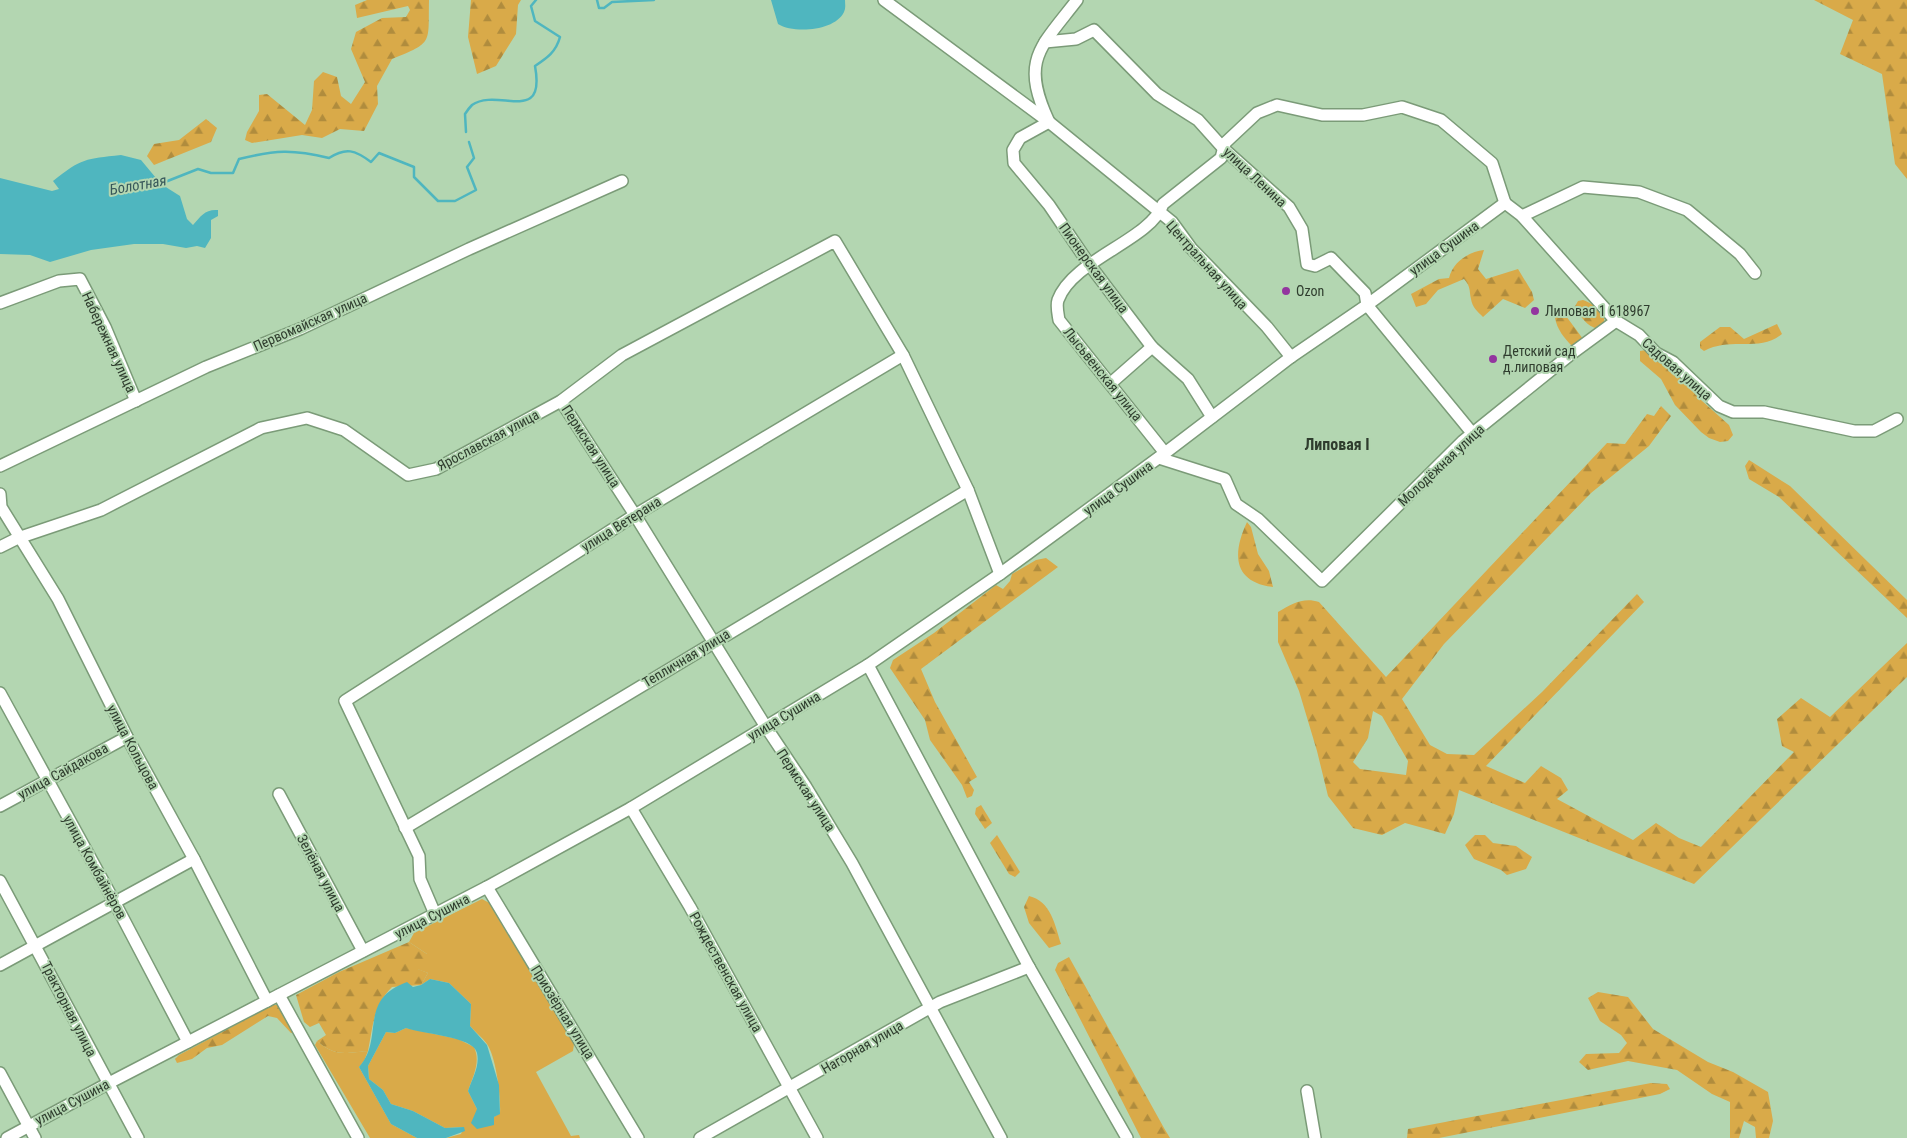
<svg xmlns="http://www.w3.org/2000/svg" width="1907" height="1138" font-family="'Roboto Condensed',sans-serif">
<style>
.green{fill:#d9aa49}
.forest{fill:url(#forest-firs);fill-rule:evenodd}
.water{fill:#4fb6bf}
.lines{fill:none;stroke-linecap:round;stroke-linejoin:round}
.stream{stroke:#4fb6bf;stroke-width:2.5}
.minor-casing{stroke:#7b9b78;stroke-width:14}
.minor{stroke:#fff;stroke-width:11}
.poi-dot{fill:#93359f;stroke:#b3d6b1;stroke-width:2}
.labels{text-anchor:middle;dominant-baseline:central;stroke-width:4;stroke-linejoin:round;paint-order:stroke}
.street-label{font-size:14px;fill:#2f3d2e;stroke:#b3d6b1}
.poi-label{font-size:14px;fill:#2f3d2e;stroke:#b3d6b1;text-anchor:start}
.water-label{font-size:15px;font-style:italic;fill:#37575a;stroke:#b3d6b1}
.quarter-label{font-size:16px;font-weight:bold;fill:#2f3d2e;stroke:#b3d6b1}
</style>
<defs>
<pattern id="forest-firs" width="22" height="20" patternUnits="userSpaceOnUse" patternTransform="scale(1.25)"><rect width="22" height="20" fill="#d9aa49"/><path d="M5 1l3.5 6h-7zM16 11l3.5 6h-7z" fill="#b08c3d"/></pattern>
</defs>
<rect width="100%" height="100%" fill="#b3d6b1"/>
<!-- green -->
<g class="green">
<path d="M482,899L495,906L570,1033L574,1044L573,1051L536,1072L571,1136L579,1135L580,1138H446L461,1134L464,1127L445,1128L413,1111L391,1104L383,1090L369,1079L368,1066L386,1032L395,1033L406,1028L458,1039L474,1047C481,1062 473,1076 468,1091L477,1109L494,1117L500,1113C501,1097 496,1057 487,1044C482,1037 475,1032 470,1026L471,1004L449,983L430,979L421,985L428,973L417,969L427,954L409,942L414,933Z"/>
<path d="M317,1041C336,1057 344,1053 368,1051L364,1061L359,1067L391,1124L417,1138H370L315,1045Z"/>
</g>
<!-- forest -->
<g class="forest">
<path d="M367,0H429C428,44 434,42 392,59L377,86L378,104L364,131L340,129L322,138L302,135L252,143L245,140L247,132L259,111V95L267,94L305,125L312,110L314,81L323,72L337,77L341,96L351,104L365,82L351,49L356,32L382,18L406,17L410,10L408,6L357,18L355,5Z"/>
<path d="M471,0H521L518,5L516,34L496,66L477,74L468,37Z"/>
<path d="M1814,0H1907V179L1895,164L1882,74L1840,54L1853,20Z"/>
<path d="M206,119L217,128L211,142L154,165L147,156L154,144L179,140Z"/>
<path d="M1484,250L1478,269L1486,279L1518,269L1532,292L1534,300L1525,308L1503,299L1483,317C1478,312 1472,307 1471,299C1469,290 1471,287 1464,279L1438,290L1426,304L1416,307L1411,294L1439,279L1449,278C1453,262 1468,252 1484,250Z"/>
<path d="M1583,300C1594,304 1607,313 1604,326L1598,329C1586,326 1582,317 1574,308L1578,301Z"/>
<path d="M1559,312L1566,316L1583,339L1576,346H1572C1564,338 1557,329 1555,318Z"/>
<path d="M1777,324L1782,334C1759,353 1732,336 1704,351L1700,348V342L1720,327H1730L1744,339Z"/>
<path d="M1646,350L1672,370L1701,400L1729,425L1733,435L1728,441L1720,442L1709,438L1701,432L1675,405L1661,379L1640,361V351Z"/>
<path d="M1661,406L1671,416L1649,446L1591,493L1444,644L1402,699L1430,745L1447,754L1474,755L1542,692L1637,594L1644,602L1486,766L1525,783L1541,766L1561,778L1568,790L1557,799L1633,840L1656,823L1679,838L1701,847L1794,752L1782,746L1777,719L1801,698L1830,717L1907,643V677L1694,884L1459,790L1454,814L1445,834L1405,823L1382,835L1353,828L1328,796L1317,751L1299,691L1278,642V612C1292,604 1303,597 1319,602L1386,677L1607,443L1625,444L1647,414L1654,416ZM1373,711L1382,716L1408,761L1406,775L1360,769L1353,762L1368,738Z"/>
<path d="M1749,460L1790,486L1907,600V618L1779,497L1749,479L1745,466Z"/>
<path d="M1247,522L1251,527L1258,554L1269,571L1273,587C1233,582 1232,554 1247,522Z"/>
<path d="M1046,558L1058,567L921,669L935,702L977,777L969,782L974,790L972,796L967,798L962,785L930,740L925,720L890,668L893,660L934,633L996,585L1003,589L1010,581L1012,574L1036,560Z"/>
<path d="M981,805L992,823L985,829L975,814L976,808Z"/>
<path d="M997,835L1020,872L1015,877L1009,874L990,843Z"/>
<path d="M1475,835H1485L1493,843L1516,846L1532,857L1526,869L1507,875L1501,870L1474,859L1465,845Z"/>
<path d="M1029,896C1051,901 1055,925 1061,944L1049,948L1029,923L1024,907Z"/>
<path d="M409,942L427,954V964L418,969L428,973L421,985L392,987C373,1006 373,1026 368,1051C344,1053 336,1057 317,1041L326,1035L319,1023L310,1027L304,1022L296,995L339,972Z"/>
<path d="M1069,957L1164,1128L1170,1138H1141L1055,970L1058,963Z"/>
<path d="M1598,992L1628,997L1653,1029L1708,1062L1733,1072L1768,1092L1773,1121L1769,1138H1756L1755,1127L1744,1121L1739,1138H1730V1102L1712,1094L1677,1070L1628,1061L1588,1070L1579,1062L1586,1054L1619,1053L1627,1043L1621,1035L1600,1021L1588,998Z"/>
<path d="M273,1005H278L295,1033H291L277,1018L268,1016L222,1045L207,1048L192,1059L177,1063L175,1059L179,1055Z"/>
<path d="M1651,1083L1667,1084L1670,1089L1660,1094L1439,1138H1407L1408,1129Z"/>
</g>
<!-- water -->
<g class="water">
<path d="M771,0H845C845,4 846,8 844,12C835,31 794,34 778,24Z"/>
<path d="M121,155L141,160L161,184L180,196L187,219L193,225C201,216 205,209 218,210V216L211,220V238L205,248L197,246L186,248L163,244H134L91,250L50,262L30,255L0,254V178L52,191L59,189L53,181C82,158 85,159 121,155Z"/>
<path d="M430,979L449,983L471,1004L470,1026L487,1045L499,1085L500,1114L494,1117V1125L477,1129L471,1123L477,1109L468,1091C472,1079 480,1066 477,1053C474,1036 420,1034 406,1028L395,1033L386,1032L368,1066L369,1079L383,1090L391,1104L413,1111L445,1128L464,1127L465,1131L446,1138H417L391,1124L359,1067C385,1038 357,1000 407,982L413,987L421,985Z"/>
</g>
<g class="lines">
<!-- stream -->
<g class="stream">
<path d="M597,0L599,8H604L612,2L654,0"/>
<path d="M466,132L465,114C467,111 470,107 472,105C498,87 546,126 535,66C547,58 556,52 560,37L535,21L531,6L536,0"/>
<path d="M160,184L198,169L211,173H233L239,159C276,150 292,149 329,158C346,147 355,150 371,162L379,153L414,167V177L438,201H455L476,190L467,167L474,158L469,142"/>
</g>
<!-- minor casing -->
<g class="minor-casing">
<g id="minor">
<path d="M884,0L1049,122L1172,222L1191,248L1267,327L1291,357"/>
<path d="M1077,0C1040,48 1020,60 1049,122L1020,138L1013,150L1014,163L1049,205L1089,264L1152,347L1188,379L1212,417"/>
<path d="M1045,42L1076,39L1094,30L1157,94L1198,120L1224,149L1289,207L1302,229L1307,264L1315,266L1331,258L1365,293L1367,305L1473,434"/>
<path d="M1505,203L1522,216L1616,321L1639,335L1656,353L1673,362L1719,406L1733,412H1764L1854,431H1874L1897,419"/>
<path d="M1522,216L1583,187L1639,192L1687,210L1740,254L1755,273"/>
<path d="M0,303L59,281L80,279L105,327L136,401"/>
<path d="M1111,383L1152,347"/>
<path d="M561,401L635,515L766,727L806,787L852,863L1001,1138"/>
<path d="M1165,453L1059,320C1058,314 1056,306 1058,300C1073,259 1151,240 1163,204L1221,158L1225,143L1257,113L1277,105L1322,115H1363L1402,107L1441,120L1492,163L1505,203"/>
<path d="M1159,458L1225,479L1236,504L1258,519L1322,581L1463,441L1571,354L1616,321"/>
<path d="M0,466L206,367L300,329L469,249L622,181"/>
<path d="M0,494L1,507L58,599L127,737L194,859L267,1001"/>
<path d="M0,547L18,538L101,510L261,428L307,418L344,430L408,475L436,469L561,401L622,355L835,241L903,355L968,490L1000,574"/>
<path d="M868,665L1029,967L1127,1138"/>
<path d="M0,693L115,903L188,1042"/>
<path d="M279,794L363,951"/>
<path d="M0,806L127,737"/>
<path d="M631,808L690,907L817,1138"/>
<path d="M405,828L968,490"/>
<path d="M0,881L138,1138"/>
<path d="M487,887L638,1138"/>
<path d="M435,914L420,879L419,856L345,701L635,515L903,355"/>
<path d="M0,965L194,859"/>
<path d="M279,995L358,1138"/>
<path d="M0,1073L35,1138"/>
<path d="M1307,1091L1315,1138"/>
<path d="M7,1138L107,1084L487,887L631,808L868,665L1000,574L1165,453L1291,357L1367,305L1505,203"/>
<path d="M700,1138L940,1002L1029,967"/>
</g>
</g>
<!-- minor -->
<use href="#minor" class="minor"/>
</g>
<!-- markers -->
<g class="poi-dot">
<circle cx="1286" cy="291" r="5"/>
<circle cx="1535" cy="311" r="5"/>
<circle cx="1493" cy="359" r="5"/>
</g>
<g class="labels">
<!-- street labels -->
<g class="street-label">
<text transform="translate(1255 177) rotate(43)">улица Ленина</text>
<text transform="translate(1444 248) rotate(-36)">улица Сушина</text>
<text transform="translate(1207 265) rotate(48)">Центральная улица</text>
<text transform="translate(1094 268) rotate(54)">Пионерская улица</text>
<text transform="translate(310 322) rotate(-24)">Первомайская улица</text>
<text transform="translate(109 342) rotate(65)">Набережная улица</text>
<text transform="translate(1677 369) rotate(41)">Садовая улица</text>
<text transform="translate(1103 374) rotate(51)">Лысьвенская улица</text>
<text transform="translate(488 440) rotate(-28)">Ярославская улица</text>
<text transform="translate(591 446) rotate(57)">Пермская улица</text>
<text transform="translate(1441 465) rotate(-43)">Молодёжная улица</text>
<text transform="translate(1118 488) rotate(-36)">улица Сушина</text>
<text transform="translate(621 524) rotate(-32)">улица Ветерана</text>
<text transform="translate(686 658) rotate(-31)">Тепличная улица</text>
<text transform="translate(784 716) rotate(-31)">улица Сушина</text>
<text transform="translate(133 747) rotate(62)">улица Кольцова</text>
<text transform="translate(63 771) rotate(-29)">улица Сайдакова</text>
<text transform="translate(806 790) rotate(57)">Пермская улица</text>
<text transform="translate(95 867) rotate(61)">улица Комбайнёров</text>
<text transform="translate(321 873) rotate(62)">Зелёная улица</text>
<text transform="translate(432 916) rotate(-27)">улица Сушина</text>
<text transform="translate(726 972) rotate(61)">Рождественская улица</text>
<text transform="translate(69 1009) rotate(63)">Тракторная улица</text>
<text transform="translate(563 1012) rotate(58)">Приозёрная улица</text>
<text transform="translate(862 1047) rotate(-30)">Нагорная улица</text>
<text transform="translate(72 1102) rotate(-28)">улица Сушина</text>
</g>
<!-- poi labels -->
<g class="poi-label">
<text x="1296" y="291">Ozon</text>
<text x="1545" y="311">Липовая 1 618967</text>
<text x="1503" y="351">Детский сад<tspan x="1503" dy="16">д.липовая</tspan></text>
</g>
<!-- water labels -->
<g class="water-label">
<text transform="translate(138 185) rotate(-10)">Болотная</text>
</g>
<!-- quarter labels -->
<g class="quarter-label">
<text x="1337" y="444">Липовая I</text>
</g>
</g>
</svg>
